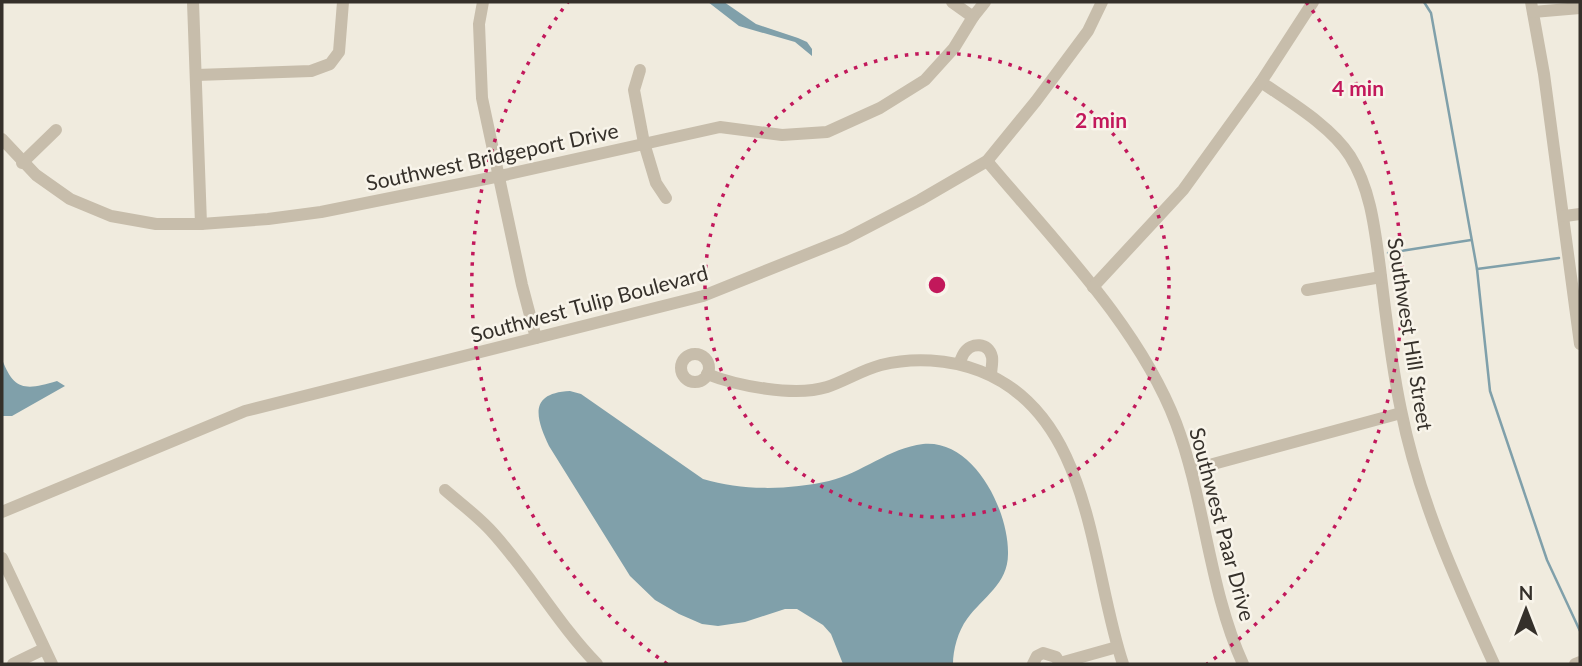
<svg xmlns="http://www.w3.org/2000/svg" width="1582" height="666" font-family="Lato,sans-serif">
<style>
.water{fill:#80a0aa}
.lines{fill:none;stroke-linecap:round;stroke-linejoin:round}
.stream{stroke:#80a0aa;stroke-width:2.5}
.minor{stroke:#c7bdab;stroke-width:12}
.ring{fill:none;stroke:#c2185b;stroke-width:3.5;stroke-dasharray:3.5 7}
.labels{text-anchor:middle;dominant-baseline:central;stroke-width:5;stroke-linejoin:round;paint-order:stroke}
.street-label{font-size:21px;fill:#35302a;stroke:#f8f4ea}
.centre{fill:#c2185b;stroke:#f8f4ea;stroke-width:3.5}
.ring-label{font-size:21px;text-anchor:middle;font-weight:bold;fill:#c2185b;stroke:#f8f4ea;stroke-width:5;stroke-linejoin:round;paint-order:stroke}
</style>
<rect width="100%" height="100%" fill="#f0ebde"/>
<!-- water -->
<g class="water">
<path d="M708,2H724L756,24L798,38L807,42L812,49V56L795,42L739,26Z"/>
<path d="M2,359C14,392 27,390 57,381L65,386L12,416H3Z"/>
<path d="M570,391L581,394L703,479C743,491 789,490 829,481C862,473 889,448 923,444C974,439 1009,511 1008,554C1008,584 983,597 967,619C958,631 953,650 953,664H843L831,634L823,625L797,609H785L745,622L718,626L702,624L679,614L655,600L630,576L549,446C536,418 528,393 570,391Z"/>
</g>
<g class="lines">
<!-- stream -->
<g class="stream">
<path d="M1424,2L1431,13L1477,269L1490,391L1547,560L1580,631"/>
<path d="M1388,253L1471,240"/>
<path d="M1477,269L1559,258"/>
</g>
<!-- minor -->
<g class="minor">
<path d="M193,2L201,224"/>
<path d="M483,2L479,24L482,98L522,285L536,338"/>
<path d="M952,2L973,17L985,2"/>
<path d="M1531,2L1544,74L1580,344"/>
<path d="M1533,12L1580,8"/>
<path d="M640,70L634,90L644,143L656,183L666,198"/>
<path d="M196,75L311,71L330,64L339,52L343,2"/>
<path d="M1261,82C1290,102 1331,126 1350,156C1371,189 1375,231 1380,268C1386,316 1391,363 1401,410C1419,500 1456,581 1494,664"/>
<path d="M2,139L36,175L70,199L111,216L156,224H201L268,219L321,212L500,176L720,127L782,135L827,132L880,108L925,80L954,48L973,17"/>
<path d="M987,161C1053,240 1139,326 1176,423C1205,500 1209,590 1243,664"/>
<path d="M22,163L56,130"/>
<path d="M1565,216L1580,214"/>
<path d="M1093,287L1183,190L1261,82L1313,2"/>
<path d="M1307,290L1381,277"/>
<circle cx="695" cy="368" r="14"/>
<path d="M959,364C961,360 962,356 964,353C971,342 989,342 992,357C993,362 991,370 991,375"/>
<path d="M707,374C737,386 795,397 827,387C845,381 862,370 881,365C913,357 949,359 980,371C1093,415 1090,566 1123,664"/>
<path d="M1191,470L1401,413"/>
<path d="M445,490C461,504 479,517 493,533C531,575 558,624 597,664"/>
<path d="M2,512L245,411L703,296L845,239L920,200L987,161L1036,101L1088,31L1102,2"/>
<path d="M2,558L52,664"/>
<path d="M1060,663L1117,647"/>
<path d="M13,664L44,649"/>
<path d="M1033,664L1037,656L1043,653L1056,657L1060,664"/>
<path d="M1575,664L1580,662"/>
</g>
</g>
<!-- distance rings -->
<g class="ring">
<circle cx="937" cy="285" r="232"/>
<path d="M667 664A465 465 0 0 1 568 2M1306 2A465 465 0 0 1 1207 664"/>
</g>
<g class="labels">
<!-- street labels -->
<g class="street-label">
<text transform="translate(492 156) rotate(-12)">Southwest Bridgeport Drive</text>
<text transform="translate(589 303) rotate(-15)">Southwest Tulip Boulevard</text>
<text transform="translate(1411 334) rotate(81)">Southwest Hill Street</text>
<text transform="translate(1223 524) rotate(75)">Southwest Paar Drive</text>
</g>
</g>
<circle cx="937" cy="285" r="10" class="centre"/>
<g class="ring-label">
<text x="1358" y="96">4 min</text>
<text x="1101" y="128">2 min</text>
</g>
<!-- border -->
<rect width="1582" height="666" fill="none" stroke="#35302a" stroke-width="7"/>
<!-- north arrow -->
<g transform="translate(1526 610)" stroke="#f8f4ea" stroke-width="5" paint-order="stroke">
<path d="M0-5L12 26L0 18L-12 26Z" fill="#35302a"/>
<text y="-10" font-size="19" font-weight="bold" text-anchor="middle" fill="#35302a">N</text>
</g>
</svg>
